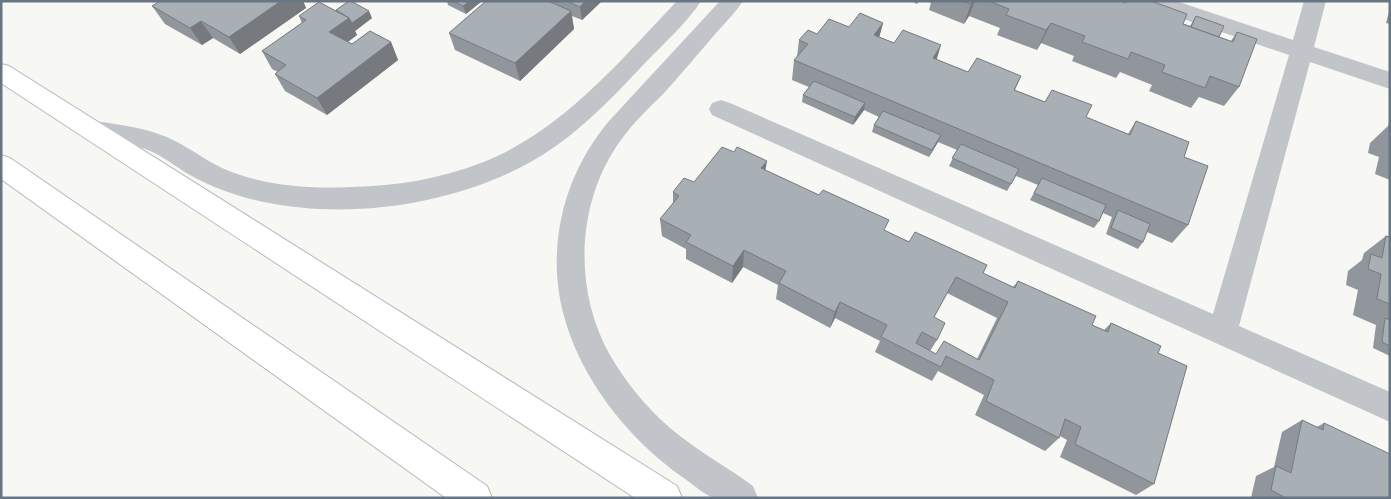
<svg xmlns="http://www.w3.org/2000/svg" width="1391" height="499" font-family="'Public Sans',sans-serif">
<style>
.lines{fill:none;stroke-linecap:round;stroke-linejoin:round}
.major-casing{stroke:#b4b8bc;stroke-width:2}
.minor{fill:#c1c4c8;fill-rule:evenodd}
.major{fill:#fff;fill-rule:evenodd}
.wall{fill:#90969c;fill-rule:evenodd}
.shaded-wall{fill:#767a7f}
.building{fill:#a8afb5;stroke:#767a7f;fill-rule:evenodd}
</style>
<rect width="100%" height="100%" fill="#f7f7f4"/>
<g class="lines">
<!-- major casing -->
<g class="major-casing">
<g id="major">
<path d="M1,64L9,66L677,486L682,498H635L1,83Z"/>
<path d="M1,155L10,158L487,486L492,498H446L1,179Z"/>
</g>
</g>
<!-- minor -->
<g class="minor">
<path d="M677,1H701C687,23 663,44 645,63C615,95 582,130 544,154C466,203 354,221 264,202C239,197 213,188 190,175C176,167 163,156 148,150C128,142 106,143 85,136L82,130L85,124C96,120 104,122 115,124C135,127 155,131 173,140C190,148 205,160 222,168C263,186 307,189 352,187C396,186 440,179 481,163C561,132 619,62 677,1Z"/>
<path d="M720,1H743C735,13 725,23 716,33C699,53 682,73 664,93C649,108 633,123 621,140C576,201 573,290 610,355C623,378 640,399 658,417C686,445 722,463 753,486L758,498C747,498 722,499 712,497C702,493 690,482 681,476C612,427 552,341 557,253C559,204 578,158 609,121Z"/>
<path d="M1142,1H1176L1293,40L1304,1H1326L1314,47L1390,72V89L1310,62L1239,326L1390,392V422L712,115L709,109L712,103L721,100L730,103L1213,314L1289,55L1145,6Z"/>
</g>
<!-- major -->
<use href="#major" class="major"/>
</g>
<!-- wall -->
<g class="wall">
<path d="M155,1H303L306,8L240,54L213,38L202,45L165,24L152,6L158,3Z"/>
<path d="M447,1H482L466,14L448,5Z"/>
<path d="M486,1H602L582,20L572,16L574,29L520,81L455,50L449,33Z"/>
<path d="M911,1H919L917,4Z"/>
<path d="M927,1H1120L1190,26L1196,16L1219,37L1231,41L1237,32L1239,87L1224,106L1199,97L1191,108L1149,91L1152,85L1120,72L1116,78L1072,61L1074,56L1041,43L1037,50L997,35L1000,28L969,16L964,24L929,10L931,3Z"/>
<path d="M336,10L372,18L355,31L357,35L348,42L352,44L391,42L398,60L327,115L285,91L275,74L278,72L272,69L262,51L302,23L299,16Z"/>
<path d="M1390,10V24L1386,23L1389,12Z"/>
<path d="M883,23L879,37L968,72L1021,76L1015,90L1128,134L1136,121L1184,157L1188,225L1172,243L1147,232L1143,242L1138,249L1106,234L1112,217L1103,213L1099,221L1094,228L1030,200L1038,185L1016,176L1007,191L949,166L957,150L938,142L929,157L872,132L874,125L879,117L864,110L853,125L802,102L803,95L809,87L792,80L794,60L797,57L799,40L817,34L849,27Z"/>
<path d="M1390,118V180L1375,174L1379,157L1368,153L1370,143L1388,126Z"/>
<path d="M765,170L885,231L1013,287L1018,281L1092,325L1104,330L1111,323L1158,353L1154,484L1136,495L1060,457L1067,440L1060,436L1059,438L1045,451L975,415L984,395L938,371L932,381L875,352L880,341L835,318L830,328L776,299L778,285L743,267L732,283L686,259V249L662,236L660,219L673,203V192L694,182ZM947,293L997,318L977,359L936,354L930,351L937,340L934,317Z"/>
<path d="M1386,236L1390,237V356L1373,348L1376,325L1353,315L1358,290L1346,285L1348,271L1362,260L1364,253Z"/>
<path d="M1302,420L1317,427L1324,423L1390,498H1251L1256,476L1274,467L1282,432Z"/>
</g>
<!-- shaded-wall -->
<g class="shaded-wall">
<path d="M281,1H303L306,8L240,54L229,37Z"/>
<path d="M470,1H482L466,14L463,6Z"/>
<path d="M585,1H602L582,20L580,7Z"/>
<path d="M973,1H975L969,16L964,24L971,4Z"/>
<path d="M369,11L372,18L355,31L357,35L338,49L329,32L349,18Z"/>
<path d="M571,11L574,29L520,81L515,63Z"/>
<path d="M201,21L213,38L202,45L190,28Z"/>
<path d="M883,23L878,42L874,35Z"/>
<path d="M1051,23L1041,43L1037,50L1046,30Z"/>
<path d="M391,42L398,60L327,115L317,98Z"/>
<path d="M941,45L935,65L933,58Z"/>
<path d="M865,103L864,110L853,125L855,117Z"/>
<path d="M941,135L938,142L929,157L932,150Z"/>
<path d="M767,161L764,179L761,168Z"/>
<path d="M744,250L743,267L732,283L733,266Z"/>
<path d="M840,302L835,318L830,328L835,312Z"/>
</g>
<!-- building -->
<g class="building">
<path d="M160,1H281L229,37L201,21L190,28L152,6Z"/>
<path d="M349,1H351L369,11L352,23L349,18L336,10Z"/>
<path d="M453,1H470L463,6Z"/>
<path d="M486,1H548L571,11L515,63L449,33Z"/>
<path d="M567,1H585L580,7Z"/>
<path d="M963,1H973L971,4Z"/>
<path d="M989,1H1120L1126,3L1127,1H1151L1187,14L1183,24L1233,42L1237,32L1257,39L1239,87L1210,76L1205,88L1162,72L1165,65L1131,52L1128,59L1082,42L1085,36L1051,23L1046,30L1006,15L1009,9Z"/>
<path d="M319,2L349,18L329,32L352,44L370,31L391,42L317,98L275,74L286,65L262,51L306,20L299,16Z"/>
<path d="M860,13L883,23L874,35L894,43L903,30L941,45L933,58L968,72L977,58L1021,76L1014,90L1045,102L1052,90L1092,105L1086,117L1130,135L1136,121L1189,142L1184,157L1208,166L1188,225L794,60L808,44L799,40L808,30L817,34L829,19L849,27Z"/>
<path d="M1196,16L1224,26L1219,37L1191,27Z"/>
<path d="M814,81L865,103L855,117L803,95Z"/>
<path d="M883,111L941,135L932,150L874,125Z"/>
<path d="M961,144L1019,169L1011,184L952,158Z"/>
<path d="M722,147L734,152L737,147L767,161L761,168L819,195L823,190L889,220L884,230L909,242L915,232L987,265L983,273L1015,288L1018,281L1096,316L1092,325L1108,332L1111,323L1161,346L1158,353L1187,366L1154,484L1075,444L1081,427L1065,419L1059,438L986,401L994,380L946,356L941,367L881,337L887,325L840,302L835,312L779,283L786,271L744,250L733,266L686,242L691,235L660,219L679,196L673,192L684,178L694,182ZM956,277L1008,302L979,360L944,341L936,354L916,343L922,332L937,340L945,323L934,317Z"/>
<path d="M1042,178L1106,205L1099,221L1034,193Z"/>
<path d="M1118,210L1150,224L1143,242L1111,228Z"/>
<path d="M1386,236L1390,237V304L1377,299L1381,274L1368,269L1371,254L1382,258Z"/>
<path d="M1385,318L1390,320V346L1382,342Z"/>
<path d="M1302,420L1323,430L1324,423L1390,454V498H1286L1271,490L1276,466L1291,473Z"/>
</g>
<!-- border -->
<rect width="1391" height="499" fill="none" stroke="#687583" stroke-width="5"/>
</svg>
